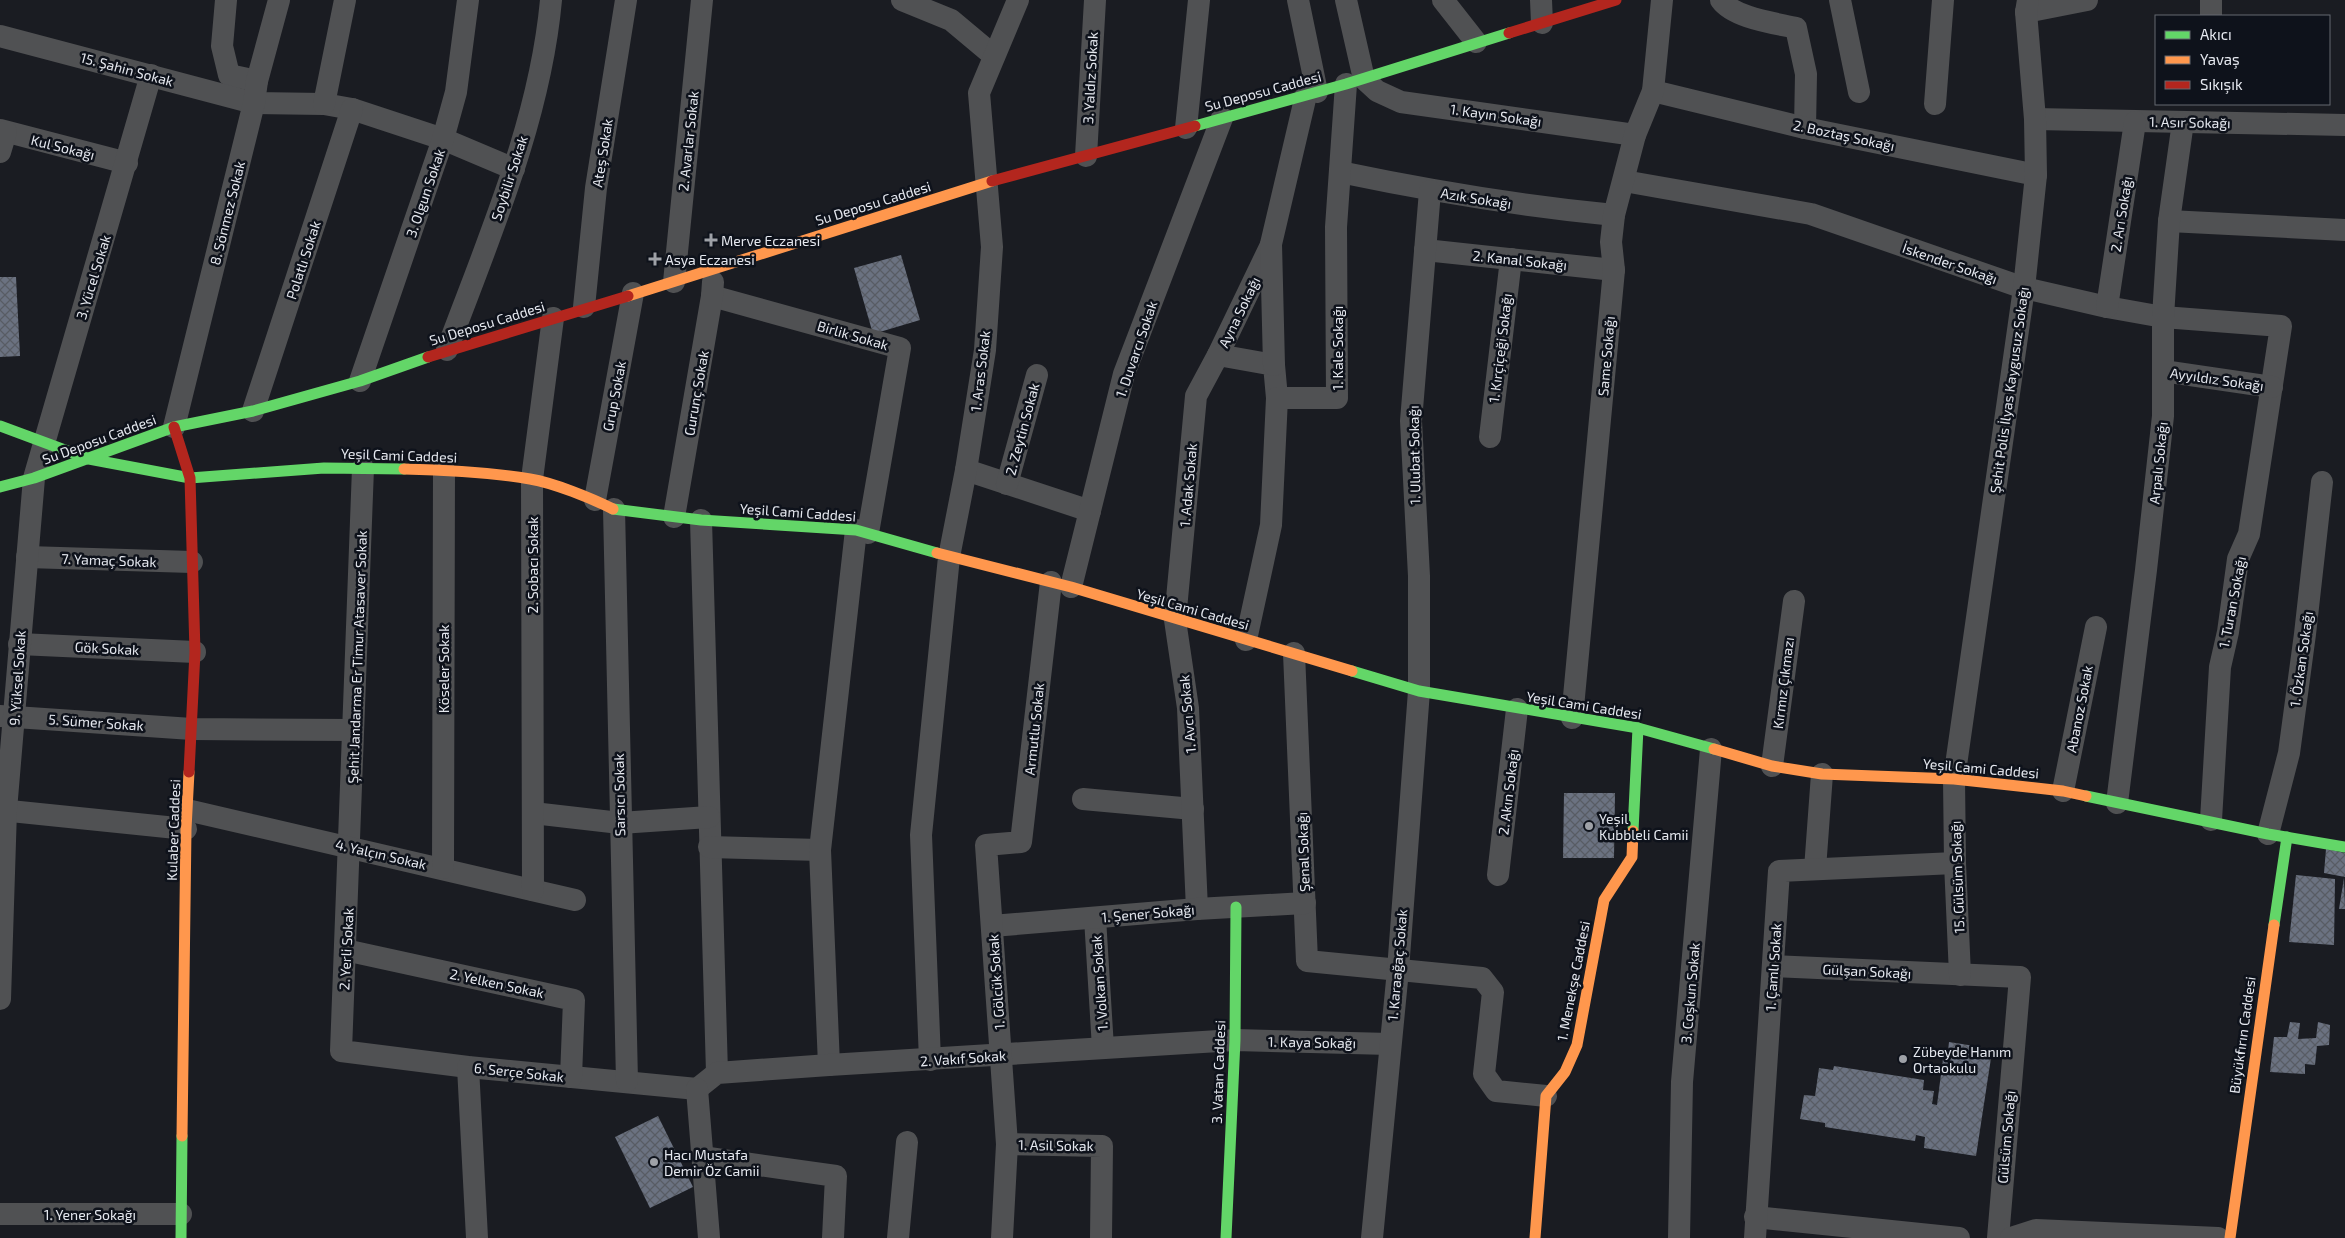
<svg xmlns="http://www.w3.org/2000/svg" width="2345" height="1238" font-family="'Exo 2',sans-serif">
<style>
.building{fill:url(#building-cross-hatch)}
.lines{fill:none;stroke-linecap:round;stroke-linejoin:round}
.street{stroke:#505153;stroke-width:22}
.fast{stroke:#63d668;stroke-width:11}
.slow{stroke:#ff974d;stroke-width:11}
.jam{stroke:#b3261e;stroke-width:11}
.poi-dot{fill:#9ea1a7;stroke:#0e121b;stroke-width:2}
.labels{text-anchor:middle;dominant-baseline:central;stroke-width:5;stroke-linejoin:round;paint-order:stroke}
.street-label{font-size:14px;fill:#e5e8ef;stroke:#0e121b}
.poi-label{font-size:14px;fill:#e5e8ef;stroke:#0e121b;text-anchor:start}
</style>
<defs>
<pattern id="building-cross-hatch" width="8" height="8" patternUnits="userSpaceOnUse" patternTransform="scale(1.25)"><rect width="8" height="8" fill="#6b7281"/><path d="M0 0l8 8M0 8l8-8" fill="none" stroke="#585c64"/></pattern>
</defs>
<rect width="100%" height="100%" fill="#1a1c22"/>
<!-- building -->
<g class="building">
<path d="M901,255L920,320L873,334L854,268Z"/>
<path d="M0,277H16L20,356L0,357Z"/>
<path d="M1564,793H1615L1614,858H1563Z"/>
<path d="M2326,849L2345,853V877L2324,873Z"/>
<path d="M2296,875L2335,879L2334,945L2289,942Z"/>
<path d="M2344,878L2345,909H2339Z"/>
<path d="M2290,1022L2300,1023L2298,1039L2316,1038L2318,1022L2330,1025L2329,1045L2317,1046L2315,1065L2305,1064V1074L2270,1072L2274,1037H2287Z"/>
<path d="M1949,1042L1981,1047L1979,1056L1991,1058L1976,1156L1924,1148L1925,1137L1916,1135L1915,1141L1825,1127V1123L1800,1119L1804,1095L1815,1096L1819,1068L1833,1070L1834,1066L1924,1080L1923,1090L1934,1091L1932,1104L1937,1105L1944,1051H1948Z"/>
<path d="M658,1116L693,1187L650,1208L615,1137Z"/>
</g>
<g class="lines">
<!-- street -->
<g class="street">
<path d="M226,0L222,46L229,75L257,81"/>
<path d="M902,0L951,20L994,56"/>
<path d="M1298,0L1317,92"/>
<path d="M1346,0L1364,79L1377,91L1401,102L1635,135"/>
<path d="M1443,0L1476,42"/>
<path d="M1541,0L1542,23"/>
<path d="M1721,0C1734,18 1775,23 1796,28L1806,74L1805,128"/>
<path d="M1840,0L1859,92"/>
<path d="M2211,0V16"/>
<path d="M2026,12L2087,0"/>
<path d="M0,36L254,103L324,104L352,109L443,139L514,169"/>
<path d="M1653,91L1805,128L2036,175"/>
<path d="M324,104L345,0"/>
<path d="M1935,104L1943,0"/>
<path d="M2035,119L2345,125"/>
<path d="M1186,128L1199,0"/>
<path d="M0,130L127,163"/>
<path d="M0,152L6,132"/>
<path d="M1086,156L1095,0"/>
<path d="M1340,172C1431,191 1521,206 1614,215"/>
<path d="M1624,181L1811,214L2024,288L2107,307L2163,317L2281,326L2249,534L2238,559L2228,632L2220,667L2211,820"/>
<path d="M2169,221L2345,230"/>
<path d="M1270,247L1218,355L1274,365L1277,398"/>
<path d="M1425,250L1614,270"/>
<path d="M674,282L702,0"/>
<path d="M712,296L900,348L868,533"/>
<path d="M584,307L596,188L626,0"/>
<path d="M2107,307L2135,122"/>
<path d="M447,350C489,237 540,121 551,0"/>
<path d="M1274,365L1271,244L1306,95"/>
<path d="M2163,371L2272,387"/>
<path d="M360,381L443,139L456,92L468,0"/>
<path d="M253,411L352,109"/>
<path d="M174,427L254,103L257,81L279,0"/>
<path d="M1490,437L1511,259"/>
<path d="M363,468L341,1051L468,1067L697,1089"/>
<path d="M966,470L1090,511"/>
<path d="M1007,484L1037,375"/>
<path d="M595,500L633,293"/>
<path d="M614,509L627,1081"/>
<path d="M674,517L712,296L713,282"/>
<path d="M701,520L717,1073"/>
<path d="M27,557L192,562"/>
<path d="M1071,587L1124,374L1222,118"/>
<path d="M1246,640L1271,525L1277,398H1337L1336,227L1346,84"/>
<path d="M19,644L195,652"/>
<path d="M1294,653L1307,961L1482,978L1493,992L1484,1074L1496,1091L1546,1096"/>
<path d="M0,716L192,729L353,730"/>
<path d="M1572,718L1614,270L1611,242L1614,215L1635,135L1653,91L1662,0"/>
<path d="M1772,766L1794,601"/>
<path d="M2063,791L2096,627"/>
<path d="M1083,799L1193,809"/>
<path d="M2117,803L2146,570L2163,416V317L2169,221L2183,122"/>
<path d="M0,810L186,829"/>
<path d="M187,810L575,900"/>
<path d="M533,813L620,823L709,817"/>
<path d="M2268,834L2289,753L2305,634L2322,482"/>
<path d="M709,847L820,850"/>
<path d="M443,868L444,470"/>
<path d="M1815,869L1822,774"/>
<path d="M1498,875L1517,709"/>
<path d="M533,890L532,479L553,318"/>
<path d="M1197,909L1188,708L1175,620L1196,396L1218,355"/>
<path d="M1095,918L1103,1048"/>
<path d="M992,926L1197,909L1305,903"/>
<path d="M345,950L574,1000L571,1077"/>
<path d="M1773,966L2020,977L1998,1238"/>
<path d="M1960,975L1955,863L1954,779L2024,288L2036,175L2035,119L2026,12L2028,0"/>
<path d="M0,999L6,810L34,478L151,75"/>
<path d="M930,1060L921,835L949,557L966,470L985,350L992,247L979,93L1018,0"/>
<path d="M829,1065L820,850L856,530"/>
<path d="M468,1067L477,1238"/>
<path d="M697,1089L717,1073L829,1065L1235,1040L1390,1044"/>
<path d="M697,1089L709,1238"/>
<path d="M1007,1144L1102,1146L1101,1238"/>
<path d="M702,1157L836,1176L833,1238"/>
<path d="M0,1214H181"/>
<path d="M1755,1217L1959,1238"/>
<path d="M898,1238L907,1142"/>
<path d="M1002,1238L1007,1144L986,845L1021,842L1051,582"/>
<path d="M1372,1238L1398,970L1419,691V576L1411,421L1430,191"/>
<path d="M1679,1238L1682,1082L1711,749"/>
<path d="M1755,1238L1779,871L1955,863"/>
<path d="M2011,1238L2036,1230L2218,1238"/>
</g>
<!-- fast -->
<g class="fast">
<path d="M1195,126L1346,84L1509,33"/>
<path d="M0,426L89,459L190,478L324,468L404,469"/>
<path d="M0,487L34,478L174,427L253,411L360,381L428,357"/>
<path d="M613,509L701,520L856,530L937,553"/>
<path d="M1352,671L1419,691L1638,728L1714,749"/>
<path d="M2086,796L2268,834L2345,847"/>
<path d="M1633,831L1638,728"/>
<path d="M2274,925L2287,837"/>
<path d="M181,1238L182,1136"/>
<path d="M1226,1238L1235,1040L1236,907"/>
</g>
<!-- slow -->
<g class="slow">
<path d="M628,296L992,181"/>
<path d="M404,469C446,470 489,472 530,479C554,483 591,498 613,509"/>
<path d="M937,553L1071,587L1352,671"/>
<path d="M1714,749L1772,766L1822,774L1954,779L2063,791L2086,796"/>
<path d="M182,1136L186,829L189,772"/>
<path d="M1535,1238L1546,1096L1565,1072L1577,1045L1604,900L1632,857L1633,831"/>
<path d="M2230,1238L2274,925"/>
</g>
<!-- jam -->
<g class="jam">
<path d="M1509,33L1616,0"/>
<path d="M992,181L1195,126"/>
<path d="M428,357L628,296"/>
<path d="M174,427L190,478L195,652L189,772"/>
</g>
</g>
<!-- markers -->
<g class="poi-dot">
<path d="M708.5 232.5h5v5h5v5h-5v5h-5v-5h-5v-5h5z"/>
<path d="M652.5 251.5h5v5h5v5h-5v5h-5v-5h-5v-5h5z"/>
<circle cx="1589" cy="826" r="5"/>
<circle cx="1903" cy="1059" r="5"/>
<circle cx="654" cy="1162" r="5"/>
</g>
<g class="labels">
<!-- street labels -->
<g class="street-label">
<text transform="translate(127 69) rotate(15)">15. Şahin Sokak</text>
<text transform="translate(1090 78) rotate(-87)">3. Yaldız Sokak</text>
<text transform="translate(1263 91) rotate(-15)">Su Deposu Caddesi</text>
<text transform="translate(1496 115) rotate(8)">1. Kayın Sokağı</text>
<text transform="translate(2190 122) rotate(1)">1. Asır Sokağı</text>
<text transform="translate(1844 135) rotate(12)">2. Boztaş Sokağı</text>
<text transform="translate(688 141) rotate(-84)">2. Avarlar Sokak</text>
<text transform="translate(63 147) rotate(14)">Kul Sokağı</text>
<text transform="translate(602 153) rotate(-81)">Ateş Sokak</text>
<text transform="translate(509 178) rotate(-72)">Soybilir Sokak</text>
<text transform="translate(425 193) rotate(-71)">3. Olgun Sokak</text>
<text transform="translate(1476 198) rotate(9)">Azık Sokağı</text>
<text transform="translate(873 203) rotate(-17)">Su Deposu Caddesi</text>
<text transform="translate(227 213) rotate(-76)">8. Sönmez Sokak</text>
<text transform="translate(2121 214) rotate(-81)">2. Arı Sokağı</text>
<text transform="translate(303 260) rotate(-72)">Polatlı Sokak</text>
<text transform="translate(1520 260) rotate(6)">2. Kanal Sokağı</text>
<text transform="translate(1950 263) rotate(19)">İskender Sokağı</text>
<text transform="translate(93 277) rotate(-73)">3. Yücel Sokak</text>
<text transform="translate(1239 312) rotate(-64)">Ayna Sokağı</text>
<text transform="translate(487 323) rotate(-17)">Su Deposu Caddesi</text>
<text transform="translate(853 335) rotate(16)">Birlik Sokak</text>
<text transform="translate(1337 348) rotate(-90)">1. Kale Sokağı</text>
<text transform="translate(1500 348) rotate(-83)">1. Kırçiçeği Sokağı</text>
<text transform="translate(1136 349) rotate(-71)">1. Duvarcı Sokak</text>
<text transform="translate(1606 356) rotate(-85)">Same Sokağı</text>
<text transform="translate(980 371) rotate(-83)">1. Aras Sokak</text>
<text transform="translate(2217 379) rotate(8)">Ayyıldız Sokağı</text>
<text transform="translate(2009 390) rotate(-82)">Şehit Polis İlyas Kaygusuz Sokağı</text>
<text transform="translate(696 393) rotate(-80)">Gurunç Sokak</text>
<text transform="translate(614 396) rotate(-79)">Grup Sokak</text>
<text transform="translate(1022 429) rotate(-75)">2. Zeytin Sokak</text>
<text transform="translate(99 439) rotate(-20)">Su Deposu Caddesi</text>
<text transform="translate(399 455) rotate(2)">Yeşil Cami Caddesi</text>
<text transform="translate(1414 455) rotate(-91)">1. Ulubat Sokağı</text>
<text transform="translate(2158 463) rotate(-84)">Arpalı Sokağı</text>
<text transform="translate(1188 485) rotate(-85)">1. Adak Sokak</text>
<text transform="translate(798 512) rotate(4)">Yeşil Cami Caddesi</text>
<text transform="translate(109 560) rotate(2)">7. Yamaç Sokak</text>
<text transform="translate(532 565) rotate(-90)">2. Sobacı Sokak</text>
<text transform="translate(2232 602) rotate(-79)">1. Turan Sokağı</text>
<text transform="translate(1193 609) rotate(16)">Yeşil Cami Caddesi</text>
<text transform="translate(107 648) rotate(3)">Gök Sokak</text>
<text transform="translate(357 657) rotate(-88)">Şehit Jandarma Er Timur Atasaver Sokak</text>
<text transform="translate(2301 659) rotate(-82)">1. Özkan Sokağı</text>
<text transform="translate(443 669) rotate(-90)">Köseler Sokak</text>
<text transform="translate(17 678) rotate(-86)">9. Yüksel Sokak</text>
<text transform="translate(1783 683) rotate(-83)">Kırmız Çıkmazı</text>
<text transform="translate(1584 705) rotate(9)">Yeşil Cami Caddesi</text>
<text transform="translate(2079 709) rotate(-79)">Abanoz Sokak</text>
<text transform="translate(1187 714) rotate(-95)">1. Avcı Sokak</text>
<text transform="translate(96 722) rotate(4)">5. Sümer Sokak</text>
<text transform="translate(1034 729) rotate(-84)">Armutlu Sokak</text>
<text transform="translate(1981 768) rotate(5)">Yeşil Cami Caddesi</text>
<text transform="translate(1508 792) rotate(-83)">2. Akın Sokağı</text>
<text transform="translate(619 795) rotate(-91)">Sarsıcı Sokak</text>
<text transform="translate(173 830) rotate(-88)">Kulaber Caddesi</text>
<text transform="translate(1303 852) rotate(-92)">Şenal Sokağı</text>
<text transform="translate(381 854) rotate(13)">4. Yalçın Sokak</text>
<text transform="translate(1957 877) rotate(-92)">15. Gülsüm Sokağı</text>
<text transform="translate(1148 913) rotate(-5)">1. Şener Sokağı</text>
<text transform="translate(346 949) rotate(-87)">2. Yerli Sokak</text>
<text transform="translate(1397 965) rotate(-85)">1. Karaağaç Sokak</text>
<text transform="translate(1773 967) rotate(-86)">1. Çamlı Sokak</text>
<text transform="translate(1867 971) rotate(3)">Gülşan Sokağı</text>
<text transform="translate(1573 981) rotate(-79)">1. Menekşe Caddesi</text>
<text transform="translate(996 982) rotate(-94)">1. Gölcük Sokak</text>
<text transform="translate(497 983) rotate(12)">2. Yelken Sokak</text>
<text transform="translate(1099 983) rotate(-94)">1. Volkan Sokak</text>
<text transform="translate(1690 993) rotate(-85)">3. Coşkun Sokak</text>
<text transform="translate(2242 1035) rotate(-82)">Büyükfırın Caddesi</text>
<text transform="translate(1312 1042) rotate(1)">1. Kaya Sokağı</text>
<text transform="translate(963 1058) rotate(-4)">2. Vakıf Sokak</text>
<text transform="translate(519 1072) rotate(6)">6. Serçe Sokak</text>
<text transform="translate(1218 1072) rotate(-88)">3. Vatan Caddesi</text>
<text transform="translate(2006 1137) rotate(-85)">Gülsüm Sokağı</text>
<text transform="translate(1056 1145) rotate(1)">1. Asil Sokak</text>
<text x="90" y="1214">1. Yener Sokağı</text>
</g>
<!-- poi labels -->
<g class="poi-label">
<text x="721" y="240">Merve Eczanesi</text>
<text x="665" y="259">Asya Eczanesi</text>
<text x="1599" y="818">Yeşil<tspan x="1599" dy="16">Kubbleli Camii</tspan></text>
<text x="1913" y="1051">Zübeyde Hanım<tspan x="1913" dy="16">Ortaokulu</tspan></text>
<text x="664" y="1154">Hacı Mustafa<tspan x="664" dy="16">Demir Öz Camii</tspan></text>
</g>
</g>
<!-- legend -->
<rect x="2155" y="15" width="175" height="90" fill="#0e121b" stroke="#646870"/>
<rect x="2165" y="31" width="25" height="8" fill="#63d668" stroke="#646870"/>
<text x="2200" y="40" font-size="15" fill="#e5e8ef">Akıcı</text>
<rect x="2165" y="56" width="25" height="8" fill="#ff974d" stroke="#646870"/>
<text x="2200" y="65" font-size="15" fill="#e5e8ef">Yavaş</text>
<rect x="2165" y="81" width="25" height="8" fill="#b3261e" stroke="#646870"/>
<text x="2200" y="90" font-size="15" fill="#e5e8ef">Sıkışık</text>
</svg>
